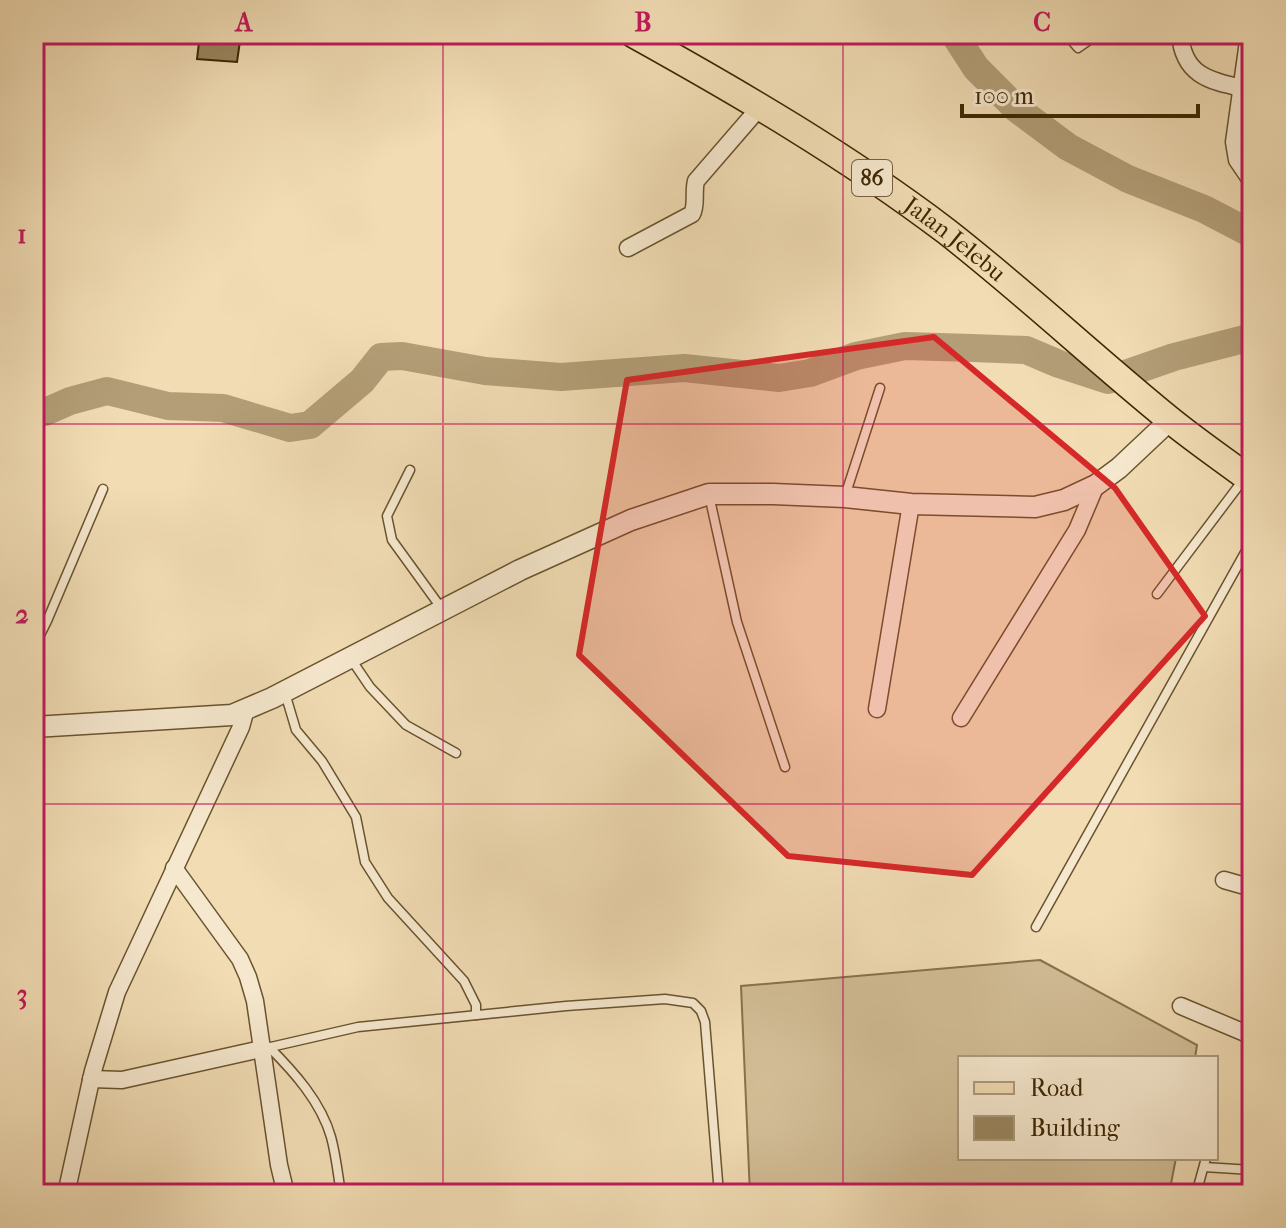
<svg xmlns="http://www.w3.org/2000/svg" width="1286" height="1228" font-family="'IM FELL French Canon',serif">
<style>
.pitch{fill:#d2bd96;stroke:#87724c;stroke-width:2}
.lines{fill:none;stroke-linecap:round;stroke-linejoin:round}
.river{stroke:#b39e77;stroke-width:28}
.building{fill:#9a855e;stroke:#3c2601;stroke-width:2}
.service-casing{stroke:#69542e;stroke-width:11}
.minor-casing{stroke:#69542e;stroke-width:19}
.tertiary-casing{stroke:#69542e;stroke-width:23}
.primary-casing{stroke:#3c2601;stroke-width:29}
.service{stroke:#f6e8ce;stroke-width:8}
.minor{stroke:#f6e8ce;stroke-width:16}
.tertiary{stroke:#f6e8ce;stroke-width:20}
.primary{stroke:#f1dcb4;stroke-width:26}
.marked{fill:#d62828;fill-opacity:0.2;stroke:#d62828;stroke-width:6;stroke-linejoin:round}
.grid{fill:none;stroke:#c2185b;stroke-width:2;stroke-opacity:0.55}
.labels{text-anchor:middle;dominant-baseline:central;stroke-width:6;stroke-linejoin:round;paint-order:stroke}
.shield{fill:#f6e8ce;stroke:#74603e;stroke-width:2}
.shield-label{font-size:22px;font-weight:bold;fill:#3c2601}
.street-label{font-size:24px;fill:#3c2601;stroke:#f6e8ce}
.neatline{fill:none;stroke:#c2185b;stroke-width:3}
.grid-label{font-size:26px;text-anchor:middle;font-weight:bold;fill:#c2185b}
</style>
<rect width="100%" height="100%" fill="#f1dcb4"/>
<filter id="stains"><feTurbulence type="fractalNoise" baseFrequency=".0025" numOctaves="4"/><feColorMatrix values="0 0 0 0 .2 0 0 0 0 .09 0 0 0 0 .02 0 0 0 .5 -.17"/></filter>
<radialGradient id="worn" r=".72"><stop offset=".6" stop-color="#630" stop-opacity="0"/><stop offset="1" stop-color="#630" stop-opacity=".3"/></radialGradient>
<!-- pitch -->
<path class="pitch" d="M1040,960L1197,1045L1195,1058H960V1158H1176L1169,1194H750L741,986Z"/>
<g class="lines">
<!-- river -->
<g class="river">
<path d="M954,34L976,68L1017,109L1068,147L1128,179L1204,209L1252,234"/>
<path d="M34,412H45L70,401L107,391L168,406L223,408L290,428L310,425L362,381L381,357L402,356L485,371L561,377L684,368L779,378L810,373L856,356L905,346L972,348L1026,350L1059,364L1108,380L1174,357L1252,337"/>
</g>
</g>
<!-- building -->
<path class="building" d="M200,34H241L237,62L197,59Z"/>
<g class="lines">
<!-- service casing -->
<g class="service-casing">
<g id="service">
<path d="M1066,34L1078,48L1098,34"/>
<path d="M410,470L387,516L392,540L442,609"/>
<path d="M709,495L737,622L785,767"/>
<path d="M845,496L880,388"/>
<path d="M1157,594L1243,480"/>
<path d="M34,647L47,621L103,489"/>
<path d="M351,659L370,687L406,725L456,753"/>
<path d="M285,693L296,730L322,761L356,817L365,862L388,898L464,981L476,1005V1015"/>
<path d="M1036,927L1252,540"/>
<path d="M269,1047C294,1072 321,1102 331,1137C336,1155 338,1175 341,1194"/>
<path d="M262,1049L358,1027L566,1006L665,999L693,1003L701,1011L705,1022L719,1194"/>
<path d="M1204,1167L1252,1170"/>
<path d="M1196,1194L1206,1158"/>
</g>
</g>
<!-- minor casing -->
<g class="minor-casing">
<g id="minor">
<path d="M1180,34C1183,74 1208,81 1242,88"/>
<path d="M1249,34L1234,142L1237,160L1252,182"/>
<path d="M628,248L692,214C697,205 693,192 696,181L760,107"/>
<path d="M877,709L911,504"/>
<path d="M961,718L1077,530L1096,485"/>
<path d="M174,868L240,959L248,977L255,1001L279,1165L286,1194"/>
<path d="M1224,880L1252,888"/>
<path d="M1181,1006L1252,1036"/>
<path d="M91,1079L122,1080L261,1049"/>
<path d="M66,1194L93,1071L117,992L241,727L246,709"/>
</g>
</g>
<!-- tertiary casing -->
<g class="tertiary-casing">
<path id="tertiary" d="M34,727L232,715L272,698L520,570L631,520L709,494H773L845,497L911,504L1035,507L1064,500L1096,485L1119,468L1170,420"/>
</g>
<!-- primary casing -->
<g class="primary-casing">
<g id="primary">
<path id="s1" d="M633,34C741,94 847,156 946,231C1023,291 1094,358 1169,419C1196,441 1224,460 1252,481"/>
</g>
</g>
<!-- service -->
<use href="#service" class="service"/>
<!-- minor -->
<use href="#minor" class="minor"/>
<!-- tertiary -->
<use href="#tertiary" class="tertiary"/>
<!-- primary -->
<use href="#primary" class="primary"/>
</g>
<!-- marked area -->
<path class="marked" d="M934,337L1115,488L1205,616L972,875L788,856L579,655L627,380Z"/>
<!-- grid -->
<path class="grid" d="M443,34V1194M843,34V1194M34,424H1252M34,804H1252"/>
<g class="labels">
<!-- shield labels -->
<rect class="shield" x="852" y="160" width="40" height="36" rx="6"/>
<g class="shield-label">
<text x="872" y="178">86</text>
</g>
<!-- street labels -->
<g class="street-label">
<text stroke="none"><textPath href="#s1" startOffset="382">Jalan Jelebu</textPath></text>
</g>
</g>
<!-- margin -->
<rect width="1286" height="1228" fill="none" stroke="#f1dcb4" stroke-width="88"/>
<!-- legend -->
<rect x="958" y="1056" width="260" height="104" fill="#f6e8ce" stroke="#ac9a7c" stroke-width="2"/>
<rect x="974" y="1082" width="40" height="12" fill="#f1dcb4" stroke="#ac9a7c" stroke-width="2"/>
<text x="1030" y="1096" font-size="24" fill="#3c2601">Road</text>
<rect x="974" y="1116" width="40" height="24" fill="#9a855e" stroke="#ac9a7c" stroke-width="2"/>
<text x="1030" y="1136" font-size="24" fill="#3c2601">Building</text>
<!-- scale -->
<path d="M962 104v12h236v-12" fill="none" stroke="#3c2601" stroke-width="4"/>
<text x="974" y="104" font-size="24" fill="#3c2601" stroke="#f6e8ce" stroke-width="6" paint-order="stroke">100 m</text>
<rect x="44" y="44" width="1198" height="1140" class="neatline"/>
<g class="grid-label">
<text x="244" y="31">A</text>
<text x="643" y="31">B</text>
<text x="1042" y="31">C</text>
<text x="22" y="243">1</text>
<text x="22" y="623">2</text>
<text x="22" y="1003">3</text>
</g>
<rect width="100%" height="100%" filter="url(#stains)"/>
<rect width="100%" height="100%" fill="url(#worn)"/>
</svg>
